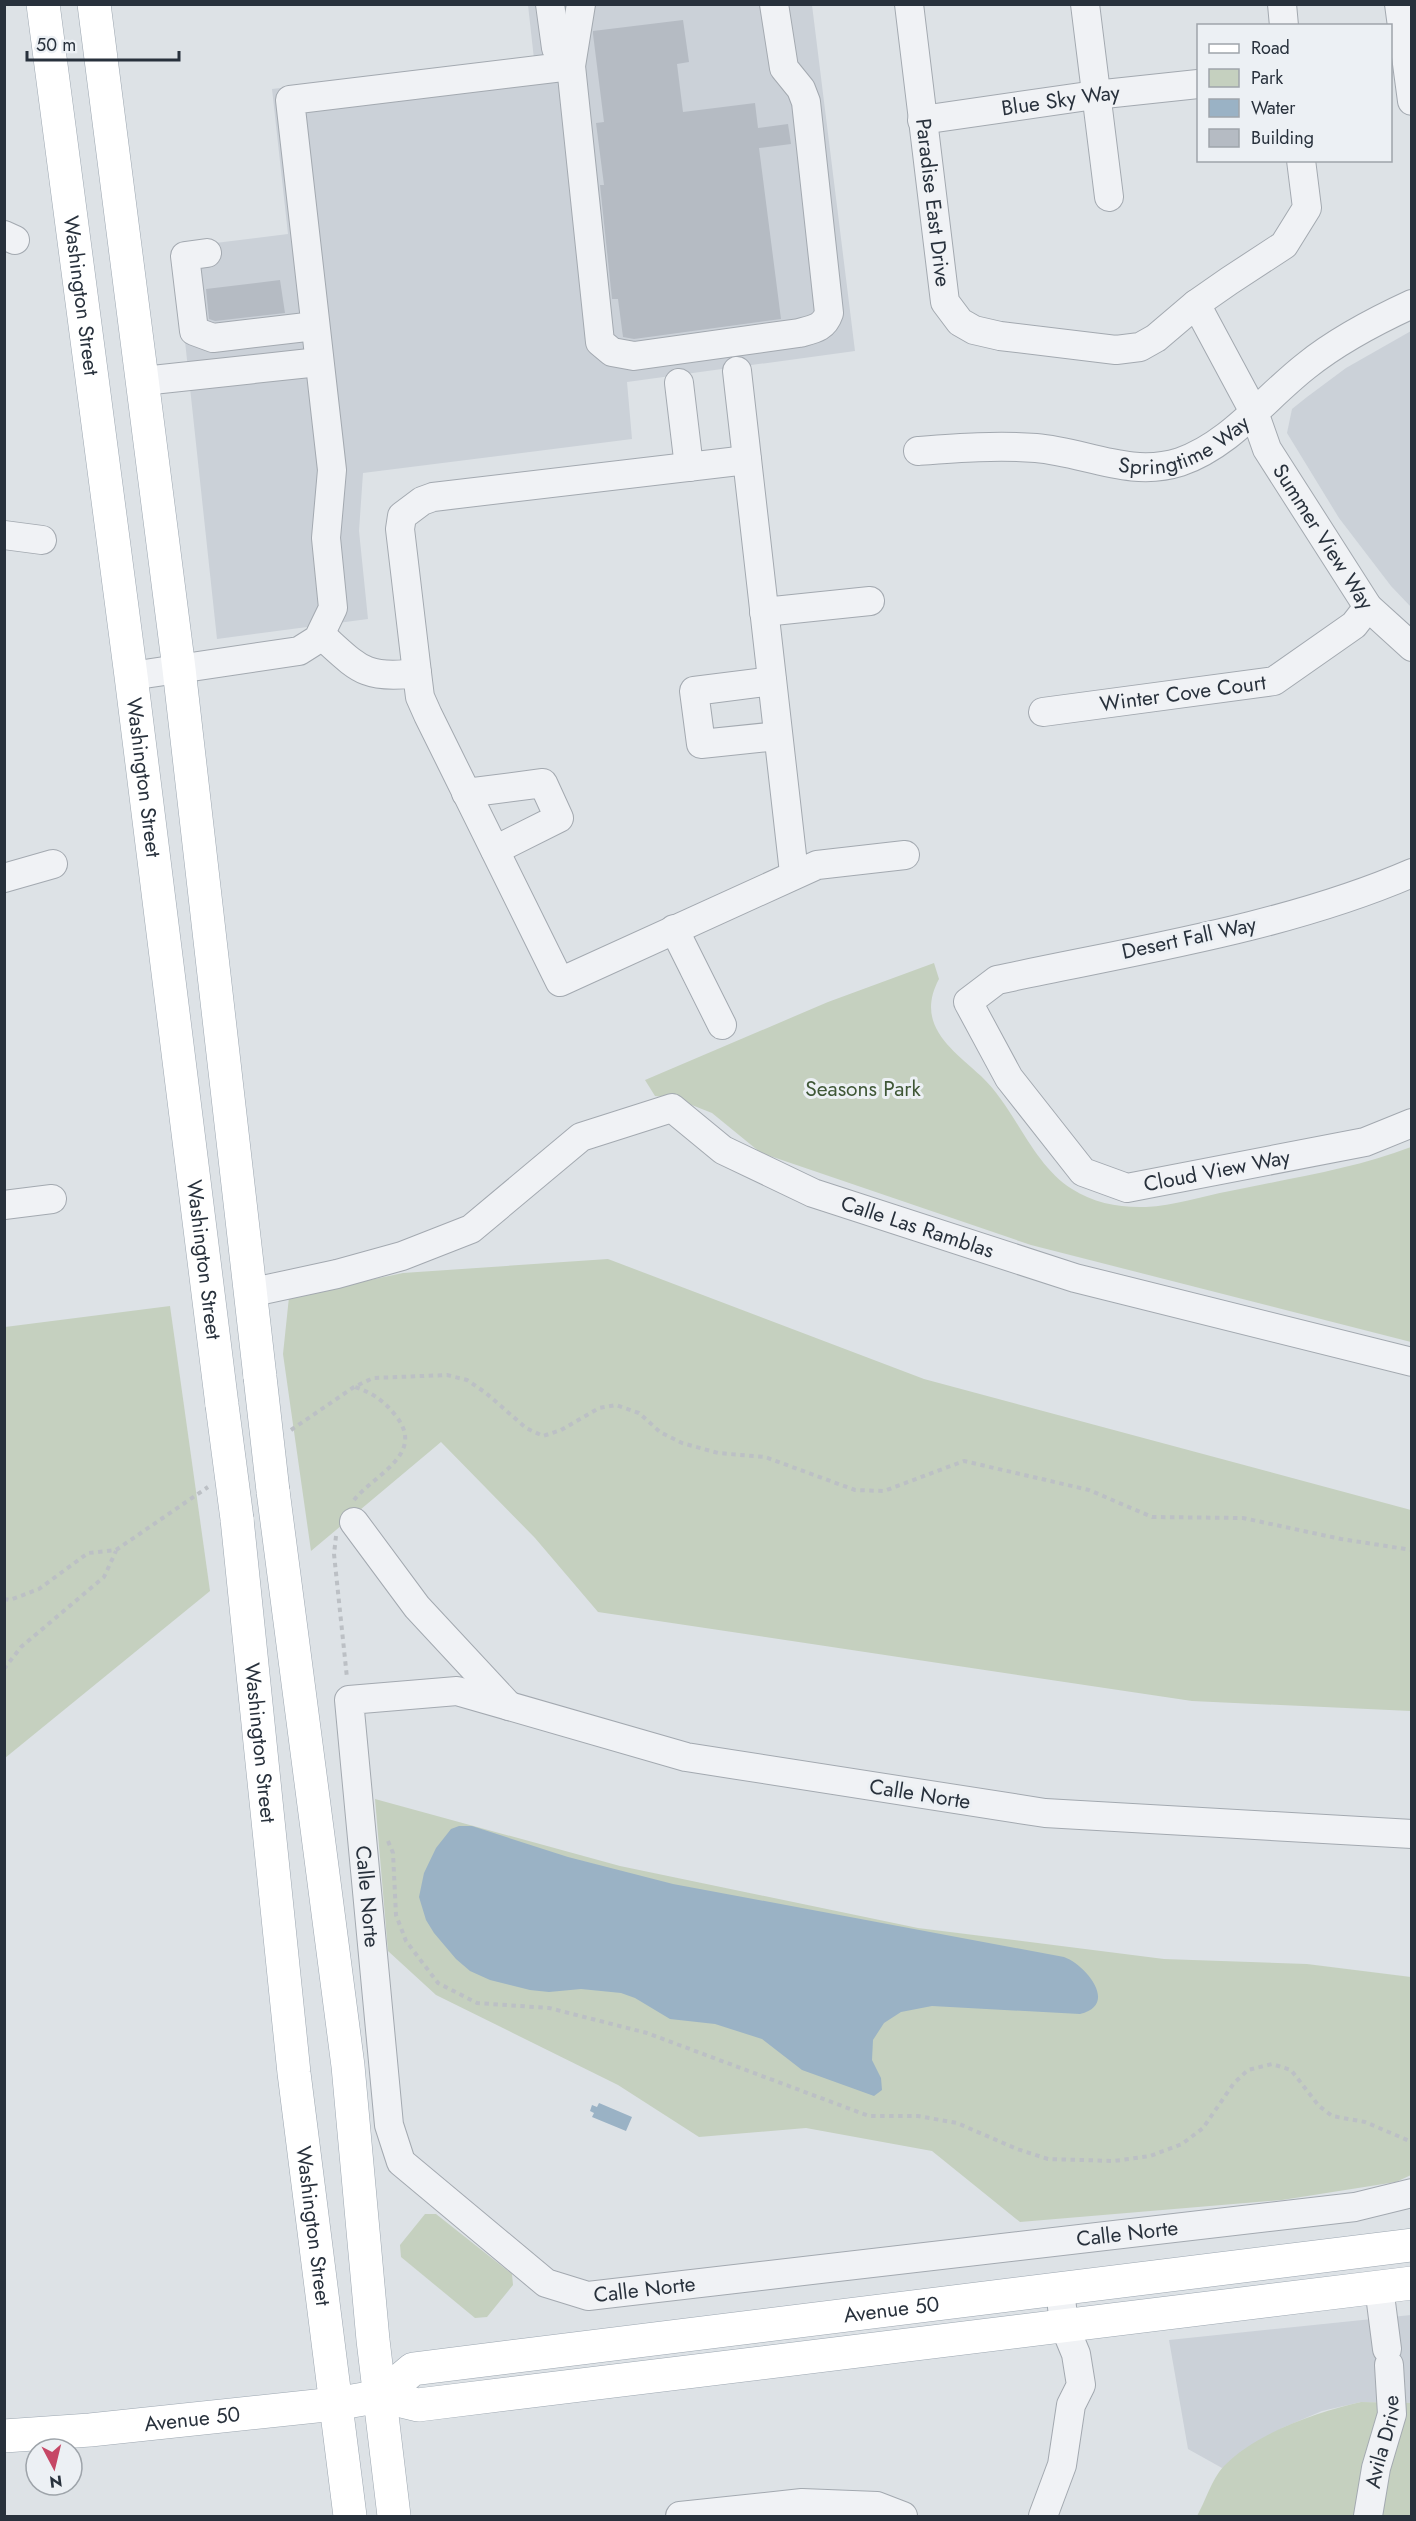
<svg xmlns="http://www.w3.org/2000/svg" width="1416" height="2521" font-family="Jost,sans-serif">
<style>
.built{fill:#cbd1d8}
.green{fill:#c5d0bf}
.water{fill:#9ab2c5}
.building{fill:#b5bbc3}
.lines{fill:none;stroke-linecap:round;stroke-linejoin:round}
.minor-casing{stroke:#a3a9b0;stroke-width:30}
.major-casing{stroke:#9da7b1;stroke-width:34}
.path{stroke:#bcc0c5;stroke-width:4;stroke-dasharray:4.5 4.5;stroke-linecap:butt}
.minor{stroke:#f0f2f5;stroke-width:28}
.major{stroke:#fff;stroke-width:33}
.major-bridge-casing{stroke:#9da7b1;stroke-width:34;stroke-linecap:butt}
.major-bridge{stroke:#fff;stroke-width:33}
.labels{text-anchor:middle;dominant-baseline:central;stroke-width:6;stroke-linejoin:round;paint-order:stroke}
.street-label{font-size:21px;fill:#28313c;stroke:#ecf0f4}
.park-label{font-size:21px;fill:#3f5736;stroke:#ecf0f4}
</style>
<rect width="100%" height="100%" fill="#dde2e6"/>
<!-- built -->
<g class="built">
<path d="M528,5H812L855,351L627,382L632,439L363,473L359,531L368,619L217,639L175,248L288,234L272,89L534,59Z"/>
<path d="M1411,331V607L1391,586L1339,518L1287,433L1292,409L1307,397L1346,368Z"/>
<path d="M1411,2315V2403L1361,2402L1322,2411L1282,2428L1222,2468L1188,2449L1169,2340Z"/>
</g>
<!-- green -->
<g class="green">
<path d="M934,963L939,979C915,1024 950,1048 981,1076C1016,1109 1031,1163 1072,1189C1094,1203 1120,1208 1146,1207C1173,1206 1203,1196 1230,1191C1291,1178 1354,1169 1411,1147V1342L1031,1245L761,1153L712,1113L674,1098L655,1096L645,1080L828,1002Z"/>
<path d="M608,1259L924,1379L1411,1510V1711L1192,1701L598,1612L535,1538L441,1442L311,1551L283,1354L289,1297L403,1273Z"/>
<path d="M170,1306L210,1591L5,1758V1327Z"/>
<path d="M375,1799L620,1866L918,1928L1164,1959L1307,1964L1411,1977V2175L1396,2182L1282,2200L1020,2222L932,2151L806,2128L699,2137L618,2085L436,1995L388,1951Z"/>
<path d="M425,2214H436L512,2274L513,2285L487,2317L475,2318L401,2257L400,2245Z"/>
<path d="M1361,2402L1411,2403V2516H1197C1205,2502 1212,2479 1223,2467C1255,2433 1317,2412 1361,2402Z"/>
</g>
<!-- water -->
<g class="water">
<path d="M459,1826H472L568,1857L673,1884L1064,1957C1086,1965 1119,2005 1080,2014L932,2006L901,2012L884,2023L873,2040L872,2060L881,2078L882,2090L874,2096L802,2070L762,2039L715,2024L670,2019L635,1998L621,1993L581,1989L549,1992L530,1990L490,1980L470,1971L456,1959L434,1933L426,1920L419,1897L424,1873L436,1848L451,1829Z"/>
<path d="M599,2103L632,2117L626,2131L592,2117L594,2113L590,2111L592,2105L597,2107Z"/>
</g>
<!-- building -->
<g class="building">
<path d="M683,20L689,62L677,64L683,112L755,103L758,128L788,124L791,144L759,148L781,319L634,339L623,337L618,299H612L600,185H604L596,123L604,122L593,34V31Z"/>
<path d="M280,280L285,313L215,321L209,319L206,289Z"/>
</g>
<g class="lines">
<!-- minor casing -->
<g class="minor-casing">
<g id="minor">
<path d="M550,4L556,48L571,66"/>
<path d="M581,4L571,66L600,342L612,352L634,356L799,333C814,329 824,328 829,313L806,102L801,89L784,68L774,4"/>
<path id="s1" d="M909,4L945,302L960,322L974,330L1000,336L1116,350L1140,347L1156,338L1196,304L1229,281L1284,245L1307,208L1301,160"/>
<path d="M1085,4L1109,197"/>
<path d="M1282,4L1284,26"/>
<path d="M1399,4L1412,101"/>
<path id="s2" d="M922,120L1095,95L1198,84"/>
<path d="M4,235L15,240"/>
<path d="M207,253L185,256L194,331L213,338L315,326"/>
<path id="s3" d="M1196,304L1254,412L1267,449L1368,607L1412,647"/>
<path d="M737,371L794,873"/>
<path d="M143,381L319,362"/>
<path d="M679,383L689,467"/>
<path id="s4" d="M918,451C958,448 997,445 1036,448C1085,452 1130,478 1180,462C1230,445 1265,398 1306,366C1337,341 1375,321 1412,304"/>
<path d="M747,460L433,497L422,501L402,516L400,529L417,673L420,697L428,715L560,982L817,865L905,855"/>
<path d="M4,535L42,540"/>
<path d="M764,612L870,601"/>
<path d="M321,635C358,668 364,680 417,673"/>
<path d="M131,676L299,651L318,639L333,608L326,538L332,470L290,100L571,66"/>
<path d="M772,681L694,691L701,744L778,736"/>
<path id="s5" d="M1043,712L1274,681L1354,625L1368,607"/>
<path d="M466,793L543,783L559,818L495,850"/>
<path id="s6" d="M1412,873C1285,928 1132,951 997,980L968,1002L1009,1078L1083,1172L1127,1188L1365,1142L1412,1123"/>
<path d="M4,878L53,864"/>
<path d="M674,929L722,1025"/>
<path d="M4,1205L52,1199"/>
<path id="s7" d="M249,1293L337,1274L402,1256L471,1229L581,1137L672,1108L723,1150L813,1193L1075,1278L1412,1362"/>
<path d="M354,1522L417,1607L509,1706"/>
<path id="s8" d="M1412,1834L1045,1813L686,1757L457,1691L349,1700L389,2125L401,2162L546,2283L588,2296L1355,2207L1412,2193"/>
<path d="M1379,2287L1387,2349"/>
<path d="M680,2516L802,2503L877,2506L903,2516"/>
<path d="M1043,2516L1062,2465L1071,2405L1081,2385L1076,2354L1064,2325L1060,2289"/>
<path id="s9" d="M1368,2516L1376,2468L1392,2414L1389,2365"/>
</g>
</g>
<!-- major casing -->
<g class="major-casing">
<g id="major">
<path id="s10" d="M43,4L131,676L222,1405"/>
<path d="M94,4L179,669L260,1377"/>
<path d="M273,1491L348,2066L373,2340L394,2516"/>
<path id="s11" d="M237,1519L294,2073L350,2516"/>
<path id="s12" d="M381,2396L413,2369L1412,2245"/>
<path id="s13" d="M4,2436L90,2430L335,2404L381,2396L418,2405L1412,2283"/>
</g>
</g>
<!-- path -->
<g class="path">
<path d="M291,1430L354,1387L373,1378L447,1375L467,1380L486,1393L526,1428L543,1436L561,1430L599,1408L616,1405L639,1413L660,1432L682,1443L718,1453L765,1457L855,1490L884,1491L964,1461L1089,1490L1152,1517L1243,1518L1341,1539L1412,1550"/>
<path d="M354,1500C375,1474 426,1454 396,1416C384,1401 373,1393 355,1387"/>
<path d="M336,1536L334,1554L347,1678"/>
<path d="M4,1599L10,1600L39,1589L88,1553L116,1550L208,1487"/>
<path d="M4,1669L21,1647L104,1577L116,1551"/>
<path d="M388,1841L393,1853L396,1915L406,1941L438,1983L477,2003L549,2008L647,2033L869,2116H918L957,2123L1017,2149L1048,2159L1114,2161L1150,2156L1182,2144L1203,2128L1234,2083L1248,2070L1272,2064L1291,2070L1319,2106L1332,2116L1365,2122L1412,2142"/>
</g>
<!-- minor -->
<use href="#minor" class="minor"/>
<!-- major -->
<use href="#major" class="major"/>
<!-- major-bridge casing -->
<g class="major-bridge-casing">
<g id="major-bridge">
<path d="M260,1377L273,1491"/>
<path d="M222,1405L237,1519"/>
</g>
</g>
<!-- major-bridge -->
<use href="#major-bridge" class="major-bridge"/>
</g>
<g class="labels">
<!-- street labels -->
<g class="street-label">
<text stroke="none"><textPath href="#s2" startOffset="140">Blue Sky Way</textPath></text>
<text stroke="none"><textPath href="#s1" startOffset="200">Paradise East Drive</textPath></text>
<text stroke="none"><textPath href="#s10" startOffset="294">Washington Street</textPath></text>
<text stroke="none"><textPath href="#s4" startOffset="273">Springtime Way</textPath></text>
<text stroke="none"><textPath href="#s3" startOffset="266">Summer View Way</textPath></text>
<text stroke="none"><textPath href="#s5" startOffset="141">Winter Cove Court</textPath></text>
<text stroke="none"><textPath href="#s10" startOffset="780">Washington Street</textPath></text>
<text transform="translate(1189 938) rotate(-12)">Desert Fall Way</text>
<text stroke="none"><textPath href="#s6" startOffset="810">Cloud View Way</textPath></text>
<text stroke="none"><textPath href="#s7" startOffset="746">Calle Las Ramblas</textPath></text>
<text stroke="none"><textPath href="#s10" startOffset="1266">Washington Street</textPath></text>
<text stroke="none"><textPath href="#s11" startOffset="225">Washington Street</textPath></text>
<text transform="translate(920 1794) rotate(9)">Calle Norte</text>
<text stroke="none"><textPath href="#s8" startOffset="1275">Calle Norte</textPath></text>
<text stroke="none"><textPath href="#s11" startOffset="711">Washington Street</textPath></text>
<text stroke="none"><textPath href="#s8" startOffset="2319">Calle Norte</textPath></text>
<text stroke="none"><textPath href="#s8" startOffset="1833">Calle Norte</textPath></text>
<text stroke="none"><textPath href="#s12" startOffset="524">Avenue 50</textPath></text>
<text stroke="none"><textPath href="#s13" startOffset="189">Avenue 50</textPath></text>
<text stroke="none"><textPath href="#s9" startOffset="76">Avila Drive</textPath></text>
</g>
<!-- park labels -->
<g class="park-label">
<text x="863" y="1089">Seasons Park</text>
</g>
</g>
<!-- border -->
<rect width="1416" height="2521" fill="none" stroke="#28313c" stroke-width="12"/>
<!-- legend -->
<rect x="1197" y="24" width="195" height="138" fill="#ecf0f4" stroke="#9ea4aa" stroke-width="1.5"/>
<rect x="1209" y="44" width="30" height="9" fill="#ffffff" stroke="#9ea4aa" stroke-width="1.5"/>
<text x="1251" y="54" font-size="18" fill="#28313c">Road</text>
<rect x="1209" y="69" width="30" height="18" fill="#c5d0bf" stroke="#9ea4aa" stroke-width="1.5"/>
<text x="1251" y="84" font-size="18" fill="#28313c">Park</text>
<rect x="1209" y="99" width="30" height="18" fill="#9ab2c5" stroke="#9ea4aa" stroke-width="1.5"/>
<text x="1251" y="114" font-size="18" fill="#28313c">Water</text>
<rect x="1209" y="129" width="30" height="18" fill="#b5bbc3" stroke="#9ea4aa" stroke-width="1.5"/>
<text x="1251" y="144" font-size="18" fill="#28313c">Building</text>
<!-- north arrow -->
<g transform="translate(54 2467) rotate(173)"><circle r="28" fill="#ecf0f4" stroke="#9ea4aa" stroke-width="1.5"/>
<path d="M0-4.5L10 22L0 15L-10 22Z" fill="#c64766"/>
<text y="-9" font-size="16" font-weight="bold" text-anchor="middle" fill="#28313c">N</text>
</g>
<!-- scale -->
<path d="M27 51v9h152v-9" fill="none" stroke="#28313c" stroke-width="3"/>
<text x="36" y="51" font-size="18" fill="#28313c" stroke="#ecf0f4" stroke-width="4.5" paint-order="stroke">50 m</text>
</svg>
